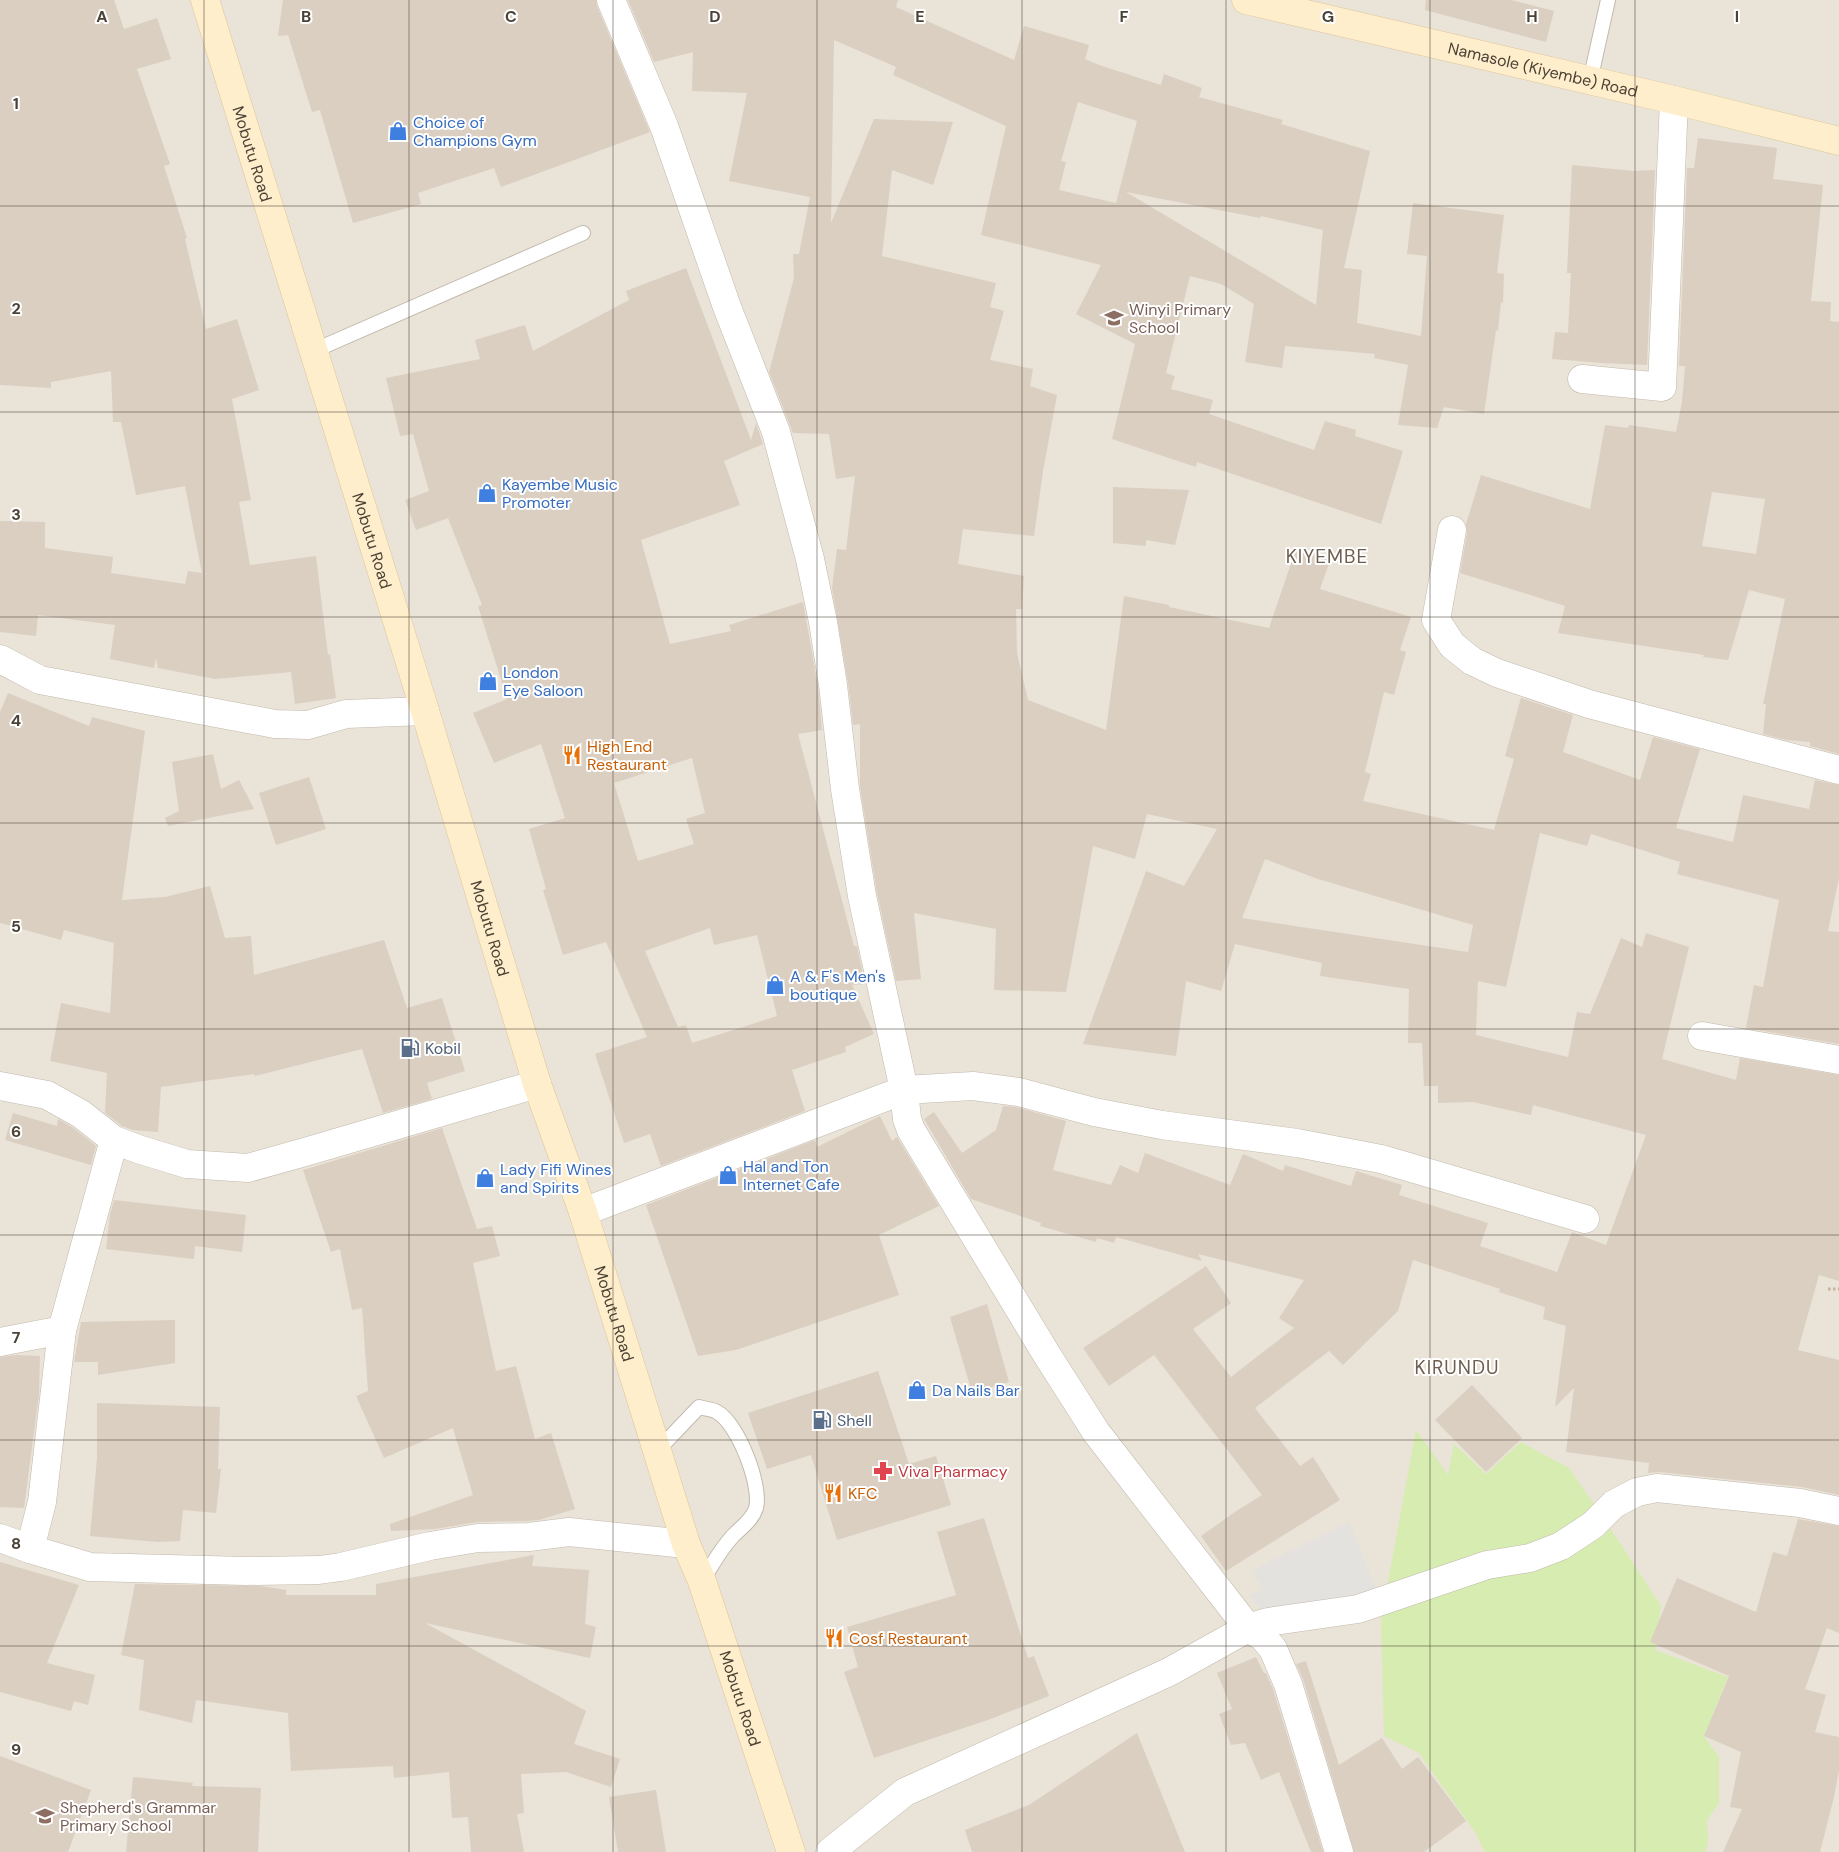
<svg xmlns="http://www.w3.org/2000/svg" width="1839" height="1852" font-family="'DM Sans',sans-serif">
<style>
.residential{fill:#eae3d8}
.green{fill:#d6ecb1}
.parking{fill:#e4e2df}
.building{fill:#dbcfc2;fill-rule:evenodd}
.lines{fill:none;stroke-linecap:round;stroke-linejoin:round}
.lane-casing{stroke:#c2b9ac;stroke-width:16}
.street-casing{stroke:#c2b9ac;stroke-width:29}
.secondary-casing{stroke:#dcc599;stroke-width:29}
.path{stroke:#c5b39c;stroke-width:3;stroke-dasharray:2.5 2.5;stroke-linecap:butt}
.lane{stroke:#fff;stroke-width:14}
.street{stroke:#fff;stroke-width:28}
.secondary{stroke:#ffeecb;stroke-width:28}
.grid{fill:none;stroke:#4b4237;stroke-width:1;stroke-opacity:0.55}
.labels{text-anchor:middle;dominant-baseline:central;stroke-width:4;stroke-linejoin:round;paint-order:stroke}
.street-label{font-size:16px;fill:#4b4237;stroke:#fff}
.shop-label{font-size:16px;fill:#366cbe;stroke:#fff;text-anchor:start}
.education-label{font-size:16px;fill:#785e54;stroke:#fff;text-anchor:start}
.food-label{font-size:16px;fill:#c56008;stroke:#fff;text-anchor:start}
.service-label{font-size:16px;fill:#4e5e75;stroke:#fff;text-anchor:start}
.health-label{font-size:16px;fill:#be3a42;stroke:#fff;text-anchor:start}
.quarter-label{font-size:19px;letter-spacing:1px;fill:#6e5f4e;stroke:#fff}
.grid-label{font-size:16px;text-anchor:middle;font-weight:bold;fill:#4b4237;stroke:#fff;stroke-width:4;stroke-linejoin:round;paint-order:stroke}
</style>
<rect width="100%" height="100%" fill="#f6f1ea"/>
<!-- residential -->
<rect class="residential" x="0" y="0" width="1839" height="1852"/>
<!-- green -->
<path class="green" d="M1416,1430L1448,1475L1454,1444L1486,1474L1521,1442L1569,1468L1610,1528L1661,1606L1655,1650L1728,1677L1704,1736L1719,1757V1803L1707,1820L1708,1843L1705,1852H1485L1475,1832L1419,1753L1384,1736L1381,1620Z"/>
<!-- parking -->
<path class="parking" d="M1349,1522L1377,1591L1271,1618L1249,1596L1263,1589L1252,1572L1269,1561Z"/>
<!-- building -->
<g class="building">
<path d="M0,0H114L124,29L157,18L171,59L137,69L170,164L164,166L187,238L185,239L206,329L237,319L259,390L232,399L251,500L239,502L250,565L316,556L328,655L330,654L336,698L295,704L291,672L215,679L158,668L156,658L154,668L110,659L115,625L38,615L36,636L0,632V521L45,522V548L113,557L111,573L185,584L188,571L202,573L185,486L136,495L121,422H113L111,371L51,382V388L0,385Z"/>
<path d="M283,0H596L597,6L650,132L501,187L494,168L418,193L421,204L353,223L320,110L312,112L288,35L278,36Z"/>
<path d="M628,0H898L896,7L1014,60L1024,26L1089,45L1085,59L1099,65L1161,85L1164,74L1202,88L1199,97L1283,120L1281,124L1370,151L1344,268L1362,270L1357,323L1421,336L1427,256L1407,254L1413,203L1504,215L1497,273L1504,274L1503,303L1501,302L1498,331L1496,330L1484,414L1444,407L1437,428L1398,425L1408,365L1374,358L1375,354L1285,346L1282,368L1245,362L1254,304L1221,284L1190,276L1166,373L1175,376L1171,389L1213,400L1209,414L1314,450L1325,421L1356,430L1355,436L1403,451L1381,524L1197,462L1196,467L1112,439L1135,344L1076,314L1101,265L981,235L1006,126L893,75L896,67L834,40L831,223L874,119L953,122L933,185L892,170L882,256L996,283L990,307L1004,311L990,360L1033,369L1030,386L1057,395L1043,471L1034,536L963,529L958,564L1024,576L1022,609H1016L1017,653L1028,700L1106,730L1124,596L1169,605V607L1269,628L1296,549L1331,558L1320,589L1411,617L1400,650L1406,652L1394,695L1384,692L1365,772L1371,774L1363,801L1494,830L1514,759L1505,756L1521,698L1573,715L1563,752L1640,780L1653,737L1700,749L1676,828L1733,842L1743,795L1809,809L1815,780L1839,785V878L1828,931L1839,932V1044L1746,1028L1754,985L1763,987L1779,900L1677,874L1680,862L1591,834L1587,846L1540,833L1506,987L1478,981L1476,1035L1568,1057L1577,1012L1590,1014L1621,938L1642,947L1646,933L1689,947L1662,1059L1736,1080L1740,1058L1839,1075V1281L1819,1275L1798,1350L1839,1360V1495L1802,1487L1659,1472L1648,1473L1649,1463L1566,1452L1574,1388L1555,1407L1566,1326L1543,1319L1545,1307L1499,1292L1500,1289L1413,1260L1398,1311L1343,1365L1329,1351L1255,1408L1300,1466L1313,1457L1340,1500L1226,1571L1201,1536L1235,1512L1262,1495L1154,1355L1109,1386L1083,1348L1206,1266L1231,1303L1193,1329L1231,1377L1294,1328L1279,1318L1304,1280L1198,1254L1202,1261L1116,1237L1114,1243L1097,1238L1096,1242L1040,1226L1041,1223L971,1199L924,1119L934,1112L962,1153L996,1130L1003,1106L1016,1107L1066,1121L1053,1170L1111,1185L1120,1165L1138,1173L1145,1153L1230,1185L1243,1154L1283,1171L1285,1165L1351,1186L1356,1171L1402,1185L1399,1195L1488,1223L1480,1246L1557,1272L1572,1232L1606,1245L1646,1135L1533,1105L1531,1115L1473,1102L1438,1103V1086H1424L1422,1043H1408L1409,989L1320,976L1322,963L1235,944L1221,991L1186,981L1176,1056L1083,1044L1146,871L1184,886L1217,829L1147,814L1135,859L1093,846L1066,992L994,990L996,929L914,913L921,979L896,981L877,893L860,787V724L853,725L848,683L832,588L837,549L846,550L855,476L836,479L829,434L793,433L769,372L794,278L793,254H799L810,197L729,181L747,93L692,91L693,52L654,62ZM1078,102L1137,121L1116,203L1059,190L1066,162L1061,161ZM1126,192L1260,218L1261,216L1323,230L1316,305ZM1265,859L1318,879L1473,925L1468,952L1242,918Z"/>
<path d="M1426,0H1511L1554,11L1546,42L1425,10Z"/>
<path d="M1698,138L1777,148L1773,179L1823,185L1811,301L1831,302L1830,321L1839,322V754L1810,746V742L1786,740L1763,734L1766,704H1763L1785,599L1749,590L1728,660L1703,657L1704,655L1558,633L1565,606L1460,573L1467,533L1466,524L1481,475L1590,509L1605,425L1628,428L1629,425L1676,432L1682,402L1685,366H1679L1687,168H1694ZM1712,492L1765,499L1756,554L1702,546Z"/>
<path d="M1572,165L1634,171L1655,170L1647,365L1602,363L1552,359L1555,332L1568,333L1571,273H1567Z"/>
<path d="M686,268L751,440L756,423L763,444L724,461L740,505L641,540L670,644L731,631L729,625L803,602L818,687L822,730L798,734L854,946H857L865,984L852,985L874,1034L845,1047L846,1052L792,1070L805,1111L661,1166L650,1134L624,1143L595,1054L647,1037L606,942L563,955L543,890L546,889L529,829L565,818L541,744L494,763L473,713L507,699L478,606L482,605L448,518L416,530L405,500L429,491L413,434L400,436L386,378L480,359L475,340L525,325L533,351L629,300L626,291ZM692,758L705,813L686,819L694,844L638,861L614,783ZM710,928L714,945L757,935L777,1016L692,1043L686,1025L678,1027L645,951Z"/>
<path d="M1113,487L1189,490L1175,545L1146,540V546L1113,543Z"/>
<path d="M8,693L89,726L92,717L145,731L122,900L165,897L210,886L225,938L251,936L254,975L384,940L407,1008L442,998L465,1071L427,1083L432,1099L383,1113L362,1049L255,1076L254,1074L161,1087L158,1132L133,1130L122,1126L105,1113L107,1073L50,1061L61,1003L110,1013L114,943L64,930L61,940L0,923V712Z"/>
<path d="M213,754L221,789L239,780L254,809L168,826L165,818L179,811L172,762Z"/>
<path d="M309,777L326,829L276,845L259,793Z"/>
<path d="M13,1113L57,1126L58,1119L72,1127L96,1146L91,1165L5,1140Z"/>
<path d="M880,1116L892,1141L897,1137L939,1206L879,1235L899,1295L736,1350L698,1356L646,1205L815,1140L817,1147Z"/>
<path d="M442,1128L477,1229L492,1226L500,1256L473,1263L496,1371L516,1366L535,1439L551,1433L575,1509L539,1520L528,1521L478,1522L435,1529L391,1531L390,1524L473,1495L453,1428L384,1458L356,1396L368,1391L362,1308L352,1310L340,1249L331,1252L303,1170Z"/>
<path d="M114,1200L246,1215L242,1252L195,1246L194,1259L106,1249L110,1214Z"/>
<path d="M987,1304L1009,1382L972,1393L950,1317Z"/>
<path d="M175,1320V1363L98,1375V1362H74L81,1322Z"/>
<path d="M17,1355L40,1356L39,1394L24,1508L0,1507V1357Z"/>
<path d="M878,1371L909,1464L936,1456L951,1505L837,1540L811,1455L767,1469L748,1413Z"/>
<path d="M1472,1385L1522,1438L1486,1472L1435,1420Z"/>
<path d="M97,1403L220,1407L218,1469H221L216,1513L183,1510L180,1541L158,1542L90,1536L97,1458Z"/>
<path d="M984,1518L1028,1658L1034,1656L1049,1696L988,1720L874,1758L844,1672L858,1667L847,1627L956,1595L937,1532Z"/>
<path d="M1798,1519L1839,1526V1633L1827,1628L1805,1689L1826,1695L1815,1732L1839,1737V1770L1834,1797L1820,1852H1723L1742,1809L1730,1807L1741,1752L1704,1736L1729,1676L1650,1642L1677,1578L1756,1612L1773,1552L1787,1556Z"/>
<path d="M534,1555L532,1566L589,1570L585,1624L596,1627L590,1658L425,1623L586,1711L574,1744L620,1759L611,1787L566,1772L521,1774L524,1813L517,1814L524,1852H471L468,1817L452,1818L449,1772L394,1778L393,1766L291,1771L288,1713L196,1700L192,1723L139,1710L144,1660L121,1655L135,1584L261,1586L286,1590V1595H376V1584Z"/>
<path d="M0,1562L79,1585L47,1663L95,1675L88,1705L74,1701L71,1711L0,1692Z"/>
<path d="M1256,1657L1264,1673H1266L1273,1689L1323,1852H1311L1279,1772L1261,1780L1245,1743L1231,1745L1219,1714L1232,1709L1217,1673Z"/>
<path d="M1306,1661L1339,1765L1382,1738L1402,1769L1418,1757L1466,1821L1424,1852H1354L1303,1679L1296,1664Z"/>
<path d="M1137,1733L1185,1852H972L965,1830L1029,1805Z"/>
<path d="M0,1756L91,1790L68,1852H0Z"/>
<path d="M133,1777L193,1783L192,1786L261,1788L258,1852H126Z"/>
<path d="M656,1790L666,1852H618L609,1797Z"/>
</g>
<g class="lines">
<!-- lane casing -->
<g class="lane-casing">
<g id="lane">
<path d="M1590,81L1608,0"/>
<path d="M313,351L583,233"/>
<path d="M657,1451L699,1407C705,1409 712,1409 717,1412C738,1423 762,1486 756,1508C752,1521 740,1528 732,1537C720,1550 711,1567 702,1581"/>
</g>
</g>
<!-- street casing -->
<g class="street-casing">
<g id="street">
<path d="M611,0L664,126L727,307L776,432L810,559L823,622L833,685L845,789L862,896L904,1090L907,1119L911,1130L1047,1355L1096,1432L1248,1628L1263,1637L1273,1649L1288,1684L1339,1852"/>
<path d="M1582,379L1662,387L1674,100"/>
<path d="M1452,530L1436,620L1452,645L1472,661L1497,673L1589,704L1839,770"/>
<path d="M0,659L40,680L275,724L308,725L346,714L425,711"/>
<path d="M1702,1036L1839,1060"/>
<path d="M0,1086L47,1095L81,1114L114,1140L141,1150L187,1164L248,1168L305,1152L537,1084"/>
<path d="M583,1212L904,1090L973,1086L1019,1092L1094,1112L1162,1125L1297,1143L1381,1159L1585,1219"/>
<path d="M0,1342L62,1330"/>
<path d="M0,1538L30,1549L42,1502L62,1330L114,1140"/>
<path d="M30,1549L90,1567L246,1571L319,1570L341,1567L430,1546L478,1538L529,1537L569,1532L686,1544"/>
<path d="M830,1852L905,1792L1169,1672L1248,1628L1268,1622L1358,1609L1487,1565L1530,1558L1561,1546L1593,1525L1614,1504L1637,1492L1657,1488L1800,1503L1839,1511"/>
</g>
</g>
<!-- secondary casing -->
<g class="secondary-casing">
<g id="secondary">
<path id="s1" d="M205,0L425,711L537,1084L583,1212L686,1544L702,1581L791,1852"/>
<path id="s2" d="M1246,0L1674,100L1839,141"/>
</g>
</g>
<!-- path -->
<path class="path" d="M1828,1289H1839"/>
<!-- lane -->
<use href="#lane" class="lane"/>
<!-- street -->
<use href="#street" class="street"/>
<!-- secondary -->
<use href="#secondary" class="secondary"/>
</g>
<!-- grid -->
<path class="grid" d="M204,0V1852M409,0V1852M613,0V1852M817,0V1852M1022,0V1852M1226,0V1852M1430,0V1852M1635,0V1852M0,206H1839M0,412H1839M0,617H1839M0,823H1839M0,1029H1839M0,1235H1839M0,1440H1839M0,1646H1839"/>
<!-- icons -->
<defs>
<g id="shop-bare" transform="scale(1.5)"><path d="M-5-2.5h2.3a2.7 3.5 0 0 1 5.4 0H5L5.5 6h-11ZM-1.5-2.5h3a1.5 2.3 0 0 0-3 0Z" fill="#3f7fe0" stroke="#fff" stroke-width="2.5" paint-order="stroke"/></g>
<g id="school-bare" transform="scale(1.5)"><path d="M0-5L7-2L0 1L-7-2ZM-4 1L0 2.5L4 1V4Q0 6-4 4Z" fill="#8d6e63" stroke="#fff" stroke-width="2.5" paint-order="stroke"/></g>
<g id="restaurant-bare" transform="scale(1.5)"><path d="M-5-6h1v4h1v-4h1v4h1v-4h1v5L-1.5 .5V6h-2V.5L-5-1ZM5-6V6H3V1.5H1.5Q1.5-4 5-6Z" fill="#e8710a" stroke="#fff" stroke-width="2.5" paint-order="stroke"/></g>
<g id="fuel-bare" transform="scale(1.5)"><path d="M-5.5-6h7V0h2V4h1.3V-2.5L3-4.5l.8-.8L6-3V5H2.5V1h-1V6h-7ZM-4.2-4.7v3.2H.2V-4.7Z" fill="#5c6f8a" stroke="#fff" stroke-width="2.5" paint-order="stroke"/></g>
<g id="pharmacy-bare" transform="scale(1.5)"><path d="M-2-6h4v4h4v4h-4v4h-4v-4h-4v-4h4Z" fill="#e0444e" stroke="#fff" stroke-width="2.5" paint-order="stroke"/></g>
</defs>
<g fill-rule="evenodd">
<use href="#shop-bare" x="398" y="131"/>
<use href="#school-bare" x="1114" y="318"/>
<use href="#shop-bare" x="487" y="493"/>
<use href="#shop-bare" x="488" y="681"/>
<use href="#restaurant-bare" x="572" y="755"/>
<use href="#shop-bare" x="775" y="985"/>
<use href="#fuel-bare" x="410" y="1048"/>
<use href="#shop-bare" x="728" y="1175"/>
<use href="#shop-bare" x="485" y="1178"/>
<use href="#shop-bare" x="917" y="1390"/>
<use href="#fuel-bare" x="822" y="1420"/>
<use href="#pharmacy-bare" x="883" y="1471"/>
<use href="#restaurant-bare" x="833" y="1493"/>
<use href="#restaurant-bare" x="834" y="1638"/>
<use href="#school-bare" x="45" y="1816"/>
</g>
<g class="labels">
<!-- street labels -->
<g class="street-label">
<text stroke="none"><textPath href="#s2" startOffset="305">Namasole (Kiyembe) Road</textPath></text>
<text stroke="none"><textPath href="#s1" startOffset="161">Mobutu Road</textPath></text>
<text stroke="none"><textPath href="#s1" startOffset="566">Mobutu Road</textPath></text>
<text stroke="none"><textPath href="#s1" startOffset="971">Mobutu Road</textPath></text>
<text stroke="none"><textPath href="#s1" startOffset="1376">Mobutu Road</textPath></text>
<text stroke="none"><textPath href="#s1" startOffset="1781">Mobutu Road</textPath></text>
</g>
<!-- shop labels -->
<g class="shop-label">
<text x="413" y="122">Choice of<tspan x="413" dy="18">Champions Gym</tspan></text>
<text x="502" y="484">Kayembe Music<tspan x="502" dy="18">Promoter</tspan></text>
<text x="503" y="672">London<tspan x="503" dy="18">Eye Saloon</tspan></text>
<text x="790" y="976">A &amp; F's Men's<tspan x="790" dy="18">boutique</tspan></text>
<text x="743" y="1166">Hal and Ton<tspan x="743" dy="18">Internet Cafe</tspan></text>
<text x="500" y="1169">Lady Fifi Wines<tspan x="500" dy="18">and Spirits</tspan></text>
<text x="932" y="1390">Da Nails Bar</text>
</g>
<!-- education labels -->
<g class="education-label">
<text x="1129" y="309">Winyi Primary<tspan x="1129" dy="18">School</tspan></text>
<text x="60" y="1807">Shepherd's Grammar<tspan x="60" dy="18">Primary School</tspan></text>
</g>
<!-- food labels -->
<g class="food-label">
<text x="587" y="746">High End<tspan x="587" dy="18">Restaurant</tspan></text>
<text x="848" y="1493">KFC</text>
<text x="849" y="1638">Cosf Restaurant</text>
</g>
<!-- service labels -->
<g class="service-label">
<text x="425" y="1048">Kobil</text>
<text x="837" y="1420">Shell</text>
</g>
<!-- health labels -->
<g class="health-label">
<text x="898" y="1471">Viva Pharmacy</text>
</g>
<!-- quarter labels -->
<g class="quarter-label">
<text x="1327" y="556">KIYEMBE</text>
<text x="1457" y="1367">KIRUNDU</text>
</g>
</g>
<g class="grid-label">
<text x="102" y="22">A</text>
<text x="306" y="22">B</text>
<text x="511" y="22">C</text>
<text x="715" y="22">D</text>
<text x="920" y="22">E</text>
<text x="1124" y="22">F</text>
<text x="1328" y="22">G</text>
<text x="1532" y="22">H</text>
<text x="1737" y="22">I</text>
<text x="16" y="109">1</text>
<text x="16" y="314">2</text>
<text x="16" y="520">3</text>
<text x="16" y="726">4</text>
<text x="16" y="932">5</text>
<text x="16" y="1137">6</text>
<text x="16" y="1343">7</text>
<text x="16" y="1549">8</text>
<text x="16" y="1755">9</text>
</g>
</svg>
